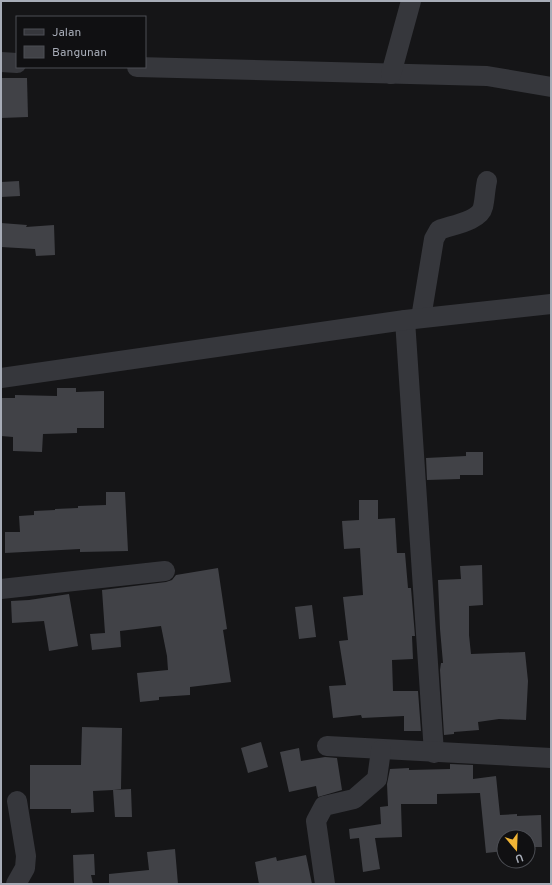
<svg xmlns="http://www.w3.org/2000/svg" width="552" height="885" font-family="Overpass,sans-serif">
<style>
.building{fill:#414247}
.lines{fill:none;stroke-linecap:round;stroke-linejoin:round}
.minor{stroke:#36373c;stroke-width:20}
</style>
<rect width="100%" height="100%" fill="#151517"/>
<!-- building -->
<g class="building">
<path d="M1,78H27L28,117L1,118Z"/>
<path d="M19,181L20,196L1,197V182Z"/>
<path d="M1,223L27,225L26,227L54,225L55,255L36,256L35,249L1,247Z"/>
<path d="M57,388H76V392L104,391V428H77V433L43,434L42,452L13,451V437L1,436V398H15V395L57,396Z"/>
<path d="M466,452H483V475H460V479L427,480L426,458L466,456Z"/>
<path d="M106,492H125L128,551L80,552V549L5,553V532H20L19,516L34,515V511L55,510V509L78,508V506L106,505Z"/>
<path d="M359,500H378V519L395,518L397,553H405L408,588H411L415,636H412L413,659L392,660L393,691H418L421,731H404V716L362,718L361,715L333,718L329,686L346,685L339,641L348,640L343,597L363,595L360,548L344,549L342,521L359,520Z"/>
<path d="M482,565L483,605L469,606V635L471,654L525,652L528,681L526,720L499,719L478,722L479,730L454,732V734L444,735L440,670L441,663H443L440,629L438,580L461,579L460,566Z"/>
<path d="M218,568L227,629L223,630L231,682L190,687V695L159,697V700L140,702L137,673L168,670L167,656L161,626L120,631L121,647L92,650L90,634L105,633L102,590L166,582L172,580L176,575Z"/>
<path d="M69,594L78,646L49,651L44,621L12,623L11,601L29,600Z"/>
<path d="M312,605L316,637L299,639L295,607Z"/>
<path d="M82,727L122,728L121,789L113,790L131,789L132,817H115L113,790L93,791L94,812L71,813V809H30V765H81Z"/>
<path d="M261,742L268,767L248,773L241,748Z"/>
<path d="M299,748L301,761L325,757L337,758L342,790L318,797L316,786L289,792L280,752Z"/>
<path d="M450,764L473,765V779L496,776L500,815L517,814V816L541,815L542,847H528V837H504V851L486,853L480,793L437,794V804H401L402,837L375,838L380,869L363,872L359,838L350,839L349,829L381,824L380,807L388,806L387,784L390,769L409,768V770L450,769Z"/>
<path d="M175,849L178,884H109V874L149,870L147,852Z"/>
<path d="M94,854L95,875H91L93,884H74L73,855Z"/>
<path d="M306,855L312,884H259L255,862L276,857L277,861Z"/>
</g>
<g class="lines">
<!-- minor -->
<g class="minor">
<path d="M1,62L17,63"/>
<path d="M137,67L487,76L551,87"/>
<path d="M391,74L411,1"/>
<path d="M421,318L434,239L439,230C452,225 480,221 483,207C485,199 485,189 487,181"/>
<path d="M405,320L434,753"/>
<path d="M1,378L405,320L551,304"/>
<path d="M1,589L165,571"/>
<path d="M327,746L551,758"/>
<path d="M16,884L25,868L26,856L17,801"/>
<path d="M325,884L316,821L324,806L354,799L377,779L381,750"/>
</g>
</g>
<!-- border -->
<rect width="552" height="885" fill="none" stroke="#a7acb7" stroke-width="4"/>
<!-- legend -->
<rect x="16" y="16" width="130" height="52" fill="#101012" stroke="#4c4e54"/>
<rect x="24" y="29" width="20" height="6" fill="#36373c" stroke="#4c4e54"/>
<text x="52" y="36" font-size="12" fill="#a7acb7">Jalan</text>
<rect x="24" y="46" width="20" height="12" fill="#414247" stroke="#4c4e54"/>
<text x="52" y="56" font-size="12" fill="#a7acb7">Bangunan</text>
<!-- north arrow -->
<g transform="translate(516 849) rotate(161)"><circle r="19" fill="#101012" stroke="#4c4e54"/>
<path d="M0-3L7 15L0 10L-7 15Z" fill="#f0b435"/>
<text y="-6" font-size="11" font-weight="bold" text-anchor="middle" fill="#a7acb7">U</text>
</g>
</svg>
